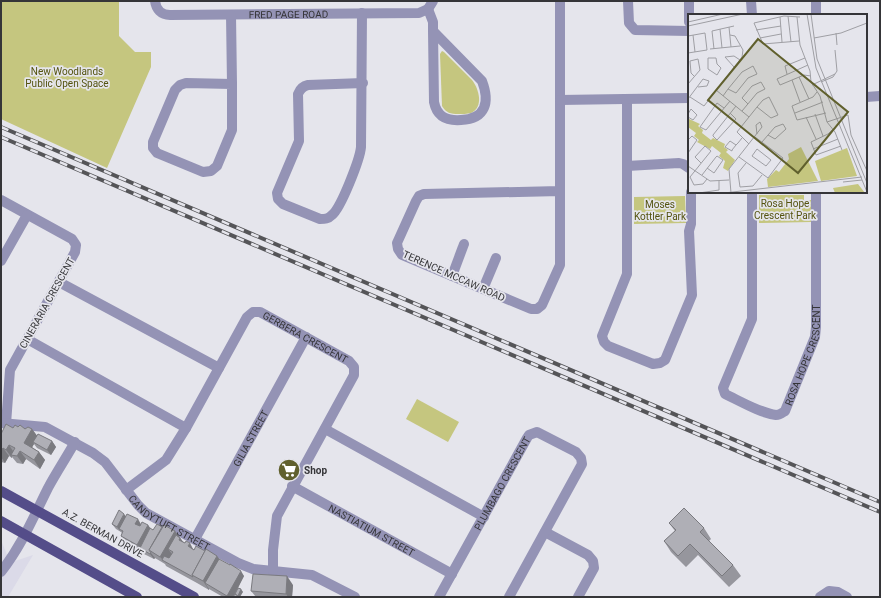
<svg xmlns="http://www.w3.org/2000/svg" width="881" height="598" font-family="Roboto,sans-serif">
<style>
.built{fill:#dbdae8}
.green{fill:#c5c67f}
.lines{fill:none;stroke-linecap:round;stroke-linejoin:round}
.minor{stroke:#9493b5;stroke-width:10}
.major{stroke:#544d89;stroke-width:10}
.rail-casing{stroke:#555558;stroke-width:4}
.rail{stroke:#e5e5ec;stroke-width:2.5;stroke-dasharray:8;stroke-linecap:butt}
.wall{fill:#96969d}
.shaded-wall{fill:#7a7a7f}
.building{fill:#afafb6;stroke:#7a7a7f}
.labels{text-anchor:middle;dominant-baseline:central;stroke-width:3.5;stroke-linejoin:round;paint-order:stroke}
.street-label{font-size:10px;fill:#353538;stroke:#e5e5ec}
.park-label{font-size:10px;fill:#54530f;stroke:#e5e5ec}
.poi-label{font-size:10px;font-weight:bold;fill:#353538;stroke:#e5e5ec;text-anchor:start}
.inset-road{fill:none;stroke:#9f9fa4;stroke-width:1}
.view{fill:#60602d;fill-opacity:0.15;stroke:#60602d;stroke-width:2}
.inset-edge{fill:none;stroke:#353538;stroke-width:2}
</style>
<rect width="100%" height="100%" fill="#e5e5ec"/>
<!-- built -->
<path class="built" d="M1,540L8,557L15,561L33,555L8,597H1Z"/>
<!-- green -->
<g class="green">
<path d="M1,1H119V36L135,52H151V67L107,168L1,119Z"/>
<path d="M442,51L444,52L472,80C479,89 484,107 471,113C467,114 462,114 458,114C451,114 446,113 442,106L440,54Z"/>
<path d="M804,195V200H811V222L759,223V195Z"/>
<path d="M685,196L686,223L634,224V197Z"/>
<path d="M417,399L459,422L448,442L406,419Z"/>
</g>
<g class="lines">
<!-- minor -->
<g class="minor">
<path id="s1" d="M155,1C156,9 161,15 170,15L419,13L428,9L433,1"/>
<path d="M560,1V265L542,305L537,309H531L402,255L398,249L397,243L416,201L419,196L424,194L560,191"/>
<path d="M628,1L629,23L635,30L689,31"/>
<path d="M689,1V22"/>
<path d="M751,1L752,15"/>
<path d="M816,1V15"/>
<path d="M428,9L433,22V31L434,102C437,117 447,121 461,120C486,119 490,102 482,81L433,31"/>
<path d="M362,13L361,147C360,159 341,208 332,215C328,219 325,219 320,219L283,204L278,199L277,193L299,141L298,94C300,89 303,86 308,85L363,83"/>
<path d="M231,15L232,84"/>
<path d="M186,83L232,84V130L217,166L211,171L203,172L157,153L153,148V142L175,90L180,85Z"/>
<path d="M866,97L880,96"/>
<path d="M627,99V274L602,336L604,342L608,346L653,364L660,363L665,360L692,295L689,231L691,224V192"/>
<path d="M560,100L689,98"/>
<path d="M627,166L679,163L683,164L689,168"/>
<path id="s2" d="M752,192V319L723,388L725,394C740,401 760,413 776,415C780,415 782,413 785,411L815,337L816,327V192"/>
<path d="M1,200L72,239L76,245L75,252L10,370L6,424"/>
<path d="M1,261L27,215"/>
<path d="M452,276L464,244"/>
<path d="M59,282L219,368"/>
<path d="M483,289L496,258"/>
<path d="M27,339L186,428"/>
<path id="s3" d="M1,423L45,427L93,453L105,462L138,505L146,513L238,563L253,569L312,575L355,597"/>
<path d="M325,429L484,517"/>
<path id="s4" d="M292,486L452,574"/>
<path id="s5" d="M126,490L166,460L186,428L247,317L253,312H260L349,361L354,367V375L277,516L273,550V571"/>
<path d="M545,532L588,555L593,561L594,568L578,597"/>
<path id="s6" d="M195,539L306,337"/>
<path d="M1,572C22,545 33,518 48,488C56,473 66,458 75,442"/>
<path id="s7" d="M439,597L527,438L529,435L537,432L576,452L581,458L582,464L509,597"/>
<path d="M820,597L829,591L838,592L847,597"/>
</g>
<!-- major -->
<g class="major">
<path d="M1,491L194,597"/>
<path d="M1,521L137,597"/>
</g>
<!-- rail casing -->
<g class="rail-casing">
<g id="rail">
<path d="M1,127L880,502"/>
<path d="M1,137L880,512"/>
</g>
</g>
<!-- rail -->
<use href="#rail" class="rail"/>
</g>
<!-- wall -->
<g class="wall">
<path d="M18,427L32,429L37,436L52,441L56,447L51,455L37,448L34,444L32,447L39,452L45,460L40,469L26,459L23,464L17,463L12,457V458L9,456L5,463L1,462V434L13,428Z"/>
<path d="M126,516L141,525H148L151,529L153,530L162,527L175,531L183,542L193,549L205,551L217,556L220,560L244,576L238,588L243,592L233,597H223L209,589V590L197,583L166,566L165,564L155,558L154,559L144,554L143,553L126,544L121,536L122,533L121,532L116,529L112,524Z"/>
<path d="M669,523L704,528L711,539L709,541L733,565L741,576L729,587L698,555L686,567L671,552L664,541L675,531Z"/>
<path d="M293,585L292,597H256L251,591Z"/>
</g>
<!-- shaded-wall -->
<g class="shaded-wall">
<path d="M32,429L38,437L33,442L34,444L30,451L24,443Z"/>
<path d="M52,441L56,447L51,455L47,450Z"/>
<path d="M9,445L15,454L11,455L12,457V458L6,450Z"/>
<path d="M3,448L9,456L5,463L1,457V451Z"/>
<path d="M20,451L26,459L23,464L17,456Z"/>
<path d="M39,452L45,460L40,469L34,460Z"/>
<path d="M124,514L128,519L119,529L121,532L117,527Z"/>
<path d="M138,519L143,528L135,524Z"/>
<path d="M148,525L154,534L140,548L143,553L137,545Z"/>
<path d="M175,531L184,543L168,549L172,554L167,563L164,561L160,557Z"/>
<path d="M190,543L193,549L192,552L188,546Z"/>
<path d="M151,553L155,558L154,559L150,554Z"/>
<path d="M217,556L223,564L205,583L209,589V590L203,581Z"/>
<path d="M241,571L244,576L233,597H227V596Z"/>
<path d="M287,576L293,585L292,597H288L286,594Z"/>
<path d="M241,589L243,592L240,597H237Z"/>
</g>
<!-- building -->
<g class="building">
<path d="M6,424L13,428L15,425L18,427L20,425L25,429L28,427L32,429L24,443L39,452L34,460L20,451L17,456L11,455L15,448L9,445L6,450L3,448L1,451V434Z"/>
<path d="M38,434L52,441L47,450L33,442Z"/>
<path d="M684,508L704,528L700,532L733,565L722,576L690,544L678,556L664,541L676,530L669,523Z"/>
<path d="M119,510L124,514L117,527L112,524Z"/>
<path d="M127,514L138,519L135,524L140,526L142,522L148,525L137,545L121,536L123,531L119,529Z"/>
<path d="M157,524L162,527L149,550L151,553L150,554L140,548L150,528L153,530Z"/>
<path d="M164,525L175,531L160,557L149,550Z"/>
<path d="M176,535L180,538L179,540L185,543L186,541L190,543L188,546L194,550L196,546L205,551L192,575L193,577L162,560L164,556L169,558L173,552L168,549Z"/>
<path d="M206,549L217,556L203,581L192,575Z"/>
<path d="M219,559L230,565V564L241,571L227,596L205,583Z"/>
<path d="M253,574L287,576L286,594L251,591Z"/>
<path d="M238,588L241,589L238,596L235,594Z"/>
<path d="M235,594L239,597H233Z"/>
</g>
<!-- icons -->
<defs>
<g id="supermarket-disc" transform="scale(1.15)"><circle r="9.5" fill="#60602d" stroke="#e5e5ec"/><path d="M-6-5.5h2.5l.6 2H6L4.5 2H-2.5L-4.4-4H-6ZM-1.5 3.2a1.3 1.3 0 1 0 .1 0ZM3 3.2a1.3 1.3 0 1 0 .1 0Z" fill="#fff"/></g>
</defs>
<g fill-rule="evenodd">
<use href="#supermarket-disc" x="289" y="470"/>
</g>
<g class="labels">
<!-- street labels -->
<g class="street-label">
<text stroke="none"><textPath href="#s1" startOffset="141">FRED PAGE ROAD</textPath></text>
<text transform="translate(454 276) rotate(24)">TERENCE MCCAW ROAD</text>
<text transform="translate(47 303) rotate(-61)">CINERARIA CRESCENT</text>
<text stroke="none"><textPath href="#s5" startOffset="281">GERBERA CRESCENT</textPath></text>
<text stroke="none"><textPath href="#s2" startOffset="333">ROSA HOPE CRESCENT</textPath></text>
<text stroke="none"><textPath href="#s6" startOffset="115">GILIA STREET</textPath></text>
<text stroke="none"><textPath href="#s7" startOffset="130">PLUMBAGO CRESCENT</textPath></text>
<text stroke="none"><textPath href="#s3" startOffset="204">CANDYTUFT STREET</textPath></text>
<text stroke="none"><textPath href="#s4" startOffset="91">NASTIATIUM STREET</textPath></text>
<text transform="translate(103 533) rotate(29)">A.Z. BERMAN DRIVE</text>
</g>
<!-- park labels -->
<g class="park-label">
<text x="67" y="71">New Woodlands<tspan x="67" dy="12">Public Open Space</tspan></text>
<text x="785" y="203">Rosa Hope<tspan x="785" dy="12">Crescent Park</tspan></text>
<text x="660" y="204">Moses<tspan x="660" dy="12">Kottler Park</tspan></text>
</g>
<!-- poi labels -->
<g class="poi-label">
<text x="304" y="470">Shop</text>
</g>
</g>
<!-- overview -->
<g transform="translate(688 14)">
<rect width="179" height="179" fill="#e5e5ec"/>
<path d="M1,105L12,110L10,112L15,116L14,119L23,126L25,124L37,130L36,133L40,136L38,138L47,146L40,157L35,154L37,147L31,142L33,139L24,132L22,135L9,128L11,126L6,122L8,119L0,113ZM113,133L130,167L80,173L79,165L88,156L91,158L101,145L100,140ZM159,134L169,162L133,167L127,147ZM170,170L177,179H147L145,174Z" fill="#c5c67f"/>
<path class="inset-road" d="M119,0L128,54L179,178M123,0L129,45L179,169M100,2L103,28M92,3L94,28M109,3L112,31L122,57L123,68L132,82L139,108L147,118L154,136M0,8L35,0M0,12L55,0M41,13L43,33M32,15L34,34M68,16L93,12M148,19L149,31M5,21L7,38M0,22L17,19L19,36L0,39M72,24L93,20M126,24L153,19L179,9M111,27L75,30L66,9L96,2L112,3M22,35L52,32M26,35L24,17L46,12M20,44H28L29,50L33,54L29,61L20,55ZM120,51L89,65L92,71L116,61L123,62M46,53L37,43L46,42L52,46M99,60L97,52L117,44M111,63L121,85M104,66L112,88M133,68L145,63L149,57L147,36M0,70L12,56L10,45L2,47L3,59L6,62M124,71L147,60M28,76L61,103M129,78L125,83L104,92L109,106L138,99M35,82L40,75L54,58L65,52L69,60L60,64L48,79L40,75M2,83L16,92L54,43L55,36L47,22L42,21M0,85L15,65L21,67L19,72L10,73M36,94L29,89L12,113L18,116L42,87M54,97L69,79L77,75L73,68L64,72L54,84L60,90M42,99L48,105L29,126L25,122V121L48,92M107,99L135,88M0,100L3,95L9,101L5,106L0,103M127,100L135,122M118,103L128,125M139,108L160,101L163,121L179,157M145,115L140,120L123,128L128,141L153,132M0,126L4,122L9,126L0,139M74,128L80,121L87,113L95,110L98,115L87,125L80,121M61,130L49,118L69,93L75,86L81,83L90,101L83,104L69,93M48,131L42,127L37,133L44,137V136L48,131L50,129L54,124M69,135L83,146L78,152L64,142ZM125,135L150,125M51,143L80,164L95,144L67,123M13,149L7,143L17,132L23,137L2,163L6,171L15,170L19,165M58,149L50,159L52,173L65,172L74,161M0,152L22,167L41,166M14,161L28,143L29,142L35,146L26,159L19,154M155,168L174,166M11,179L31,176V167M36,179L174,163M43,179L41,155L74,113L72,108L68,111L69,120"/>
<path class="view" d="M70,25L160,98L110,159L20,86Z"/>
<rect width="179" height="179" class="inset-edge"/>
</g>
<!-- border -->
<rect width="881" height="598" fill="none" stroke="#353538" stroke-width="4"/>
</svg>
